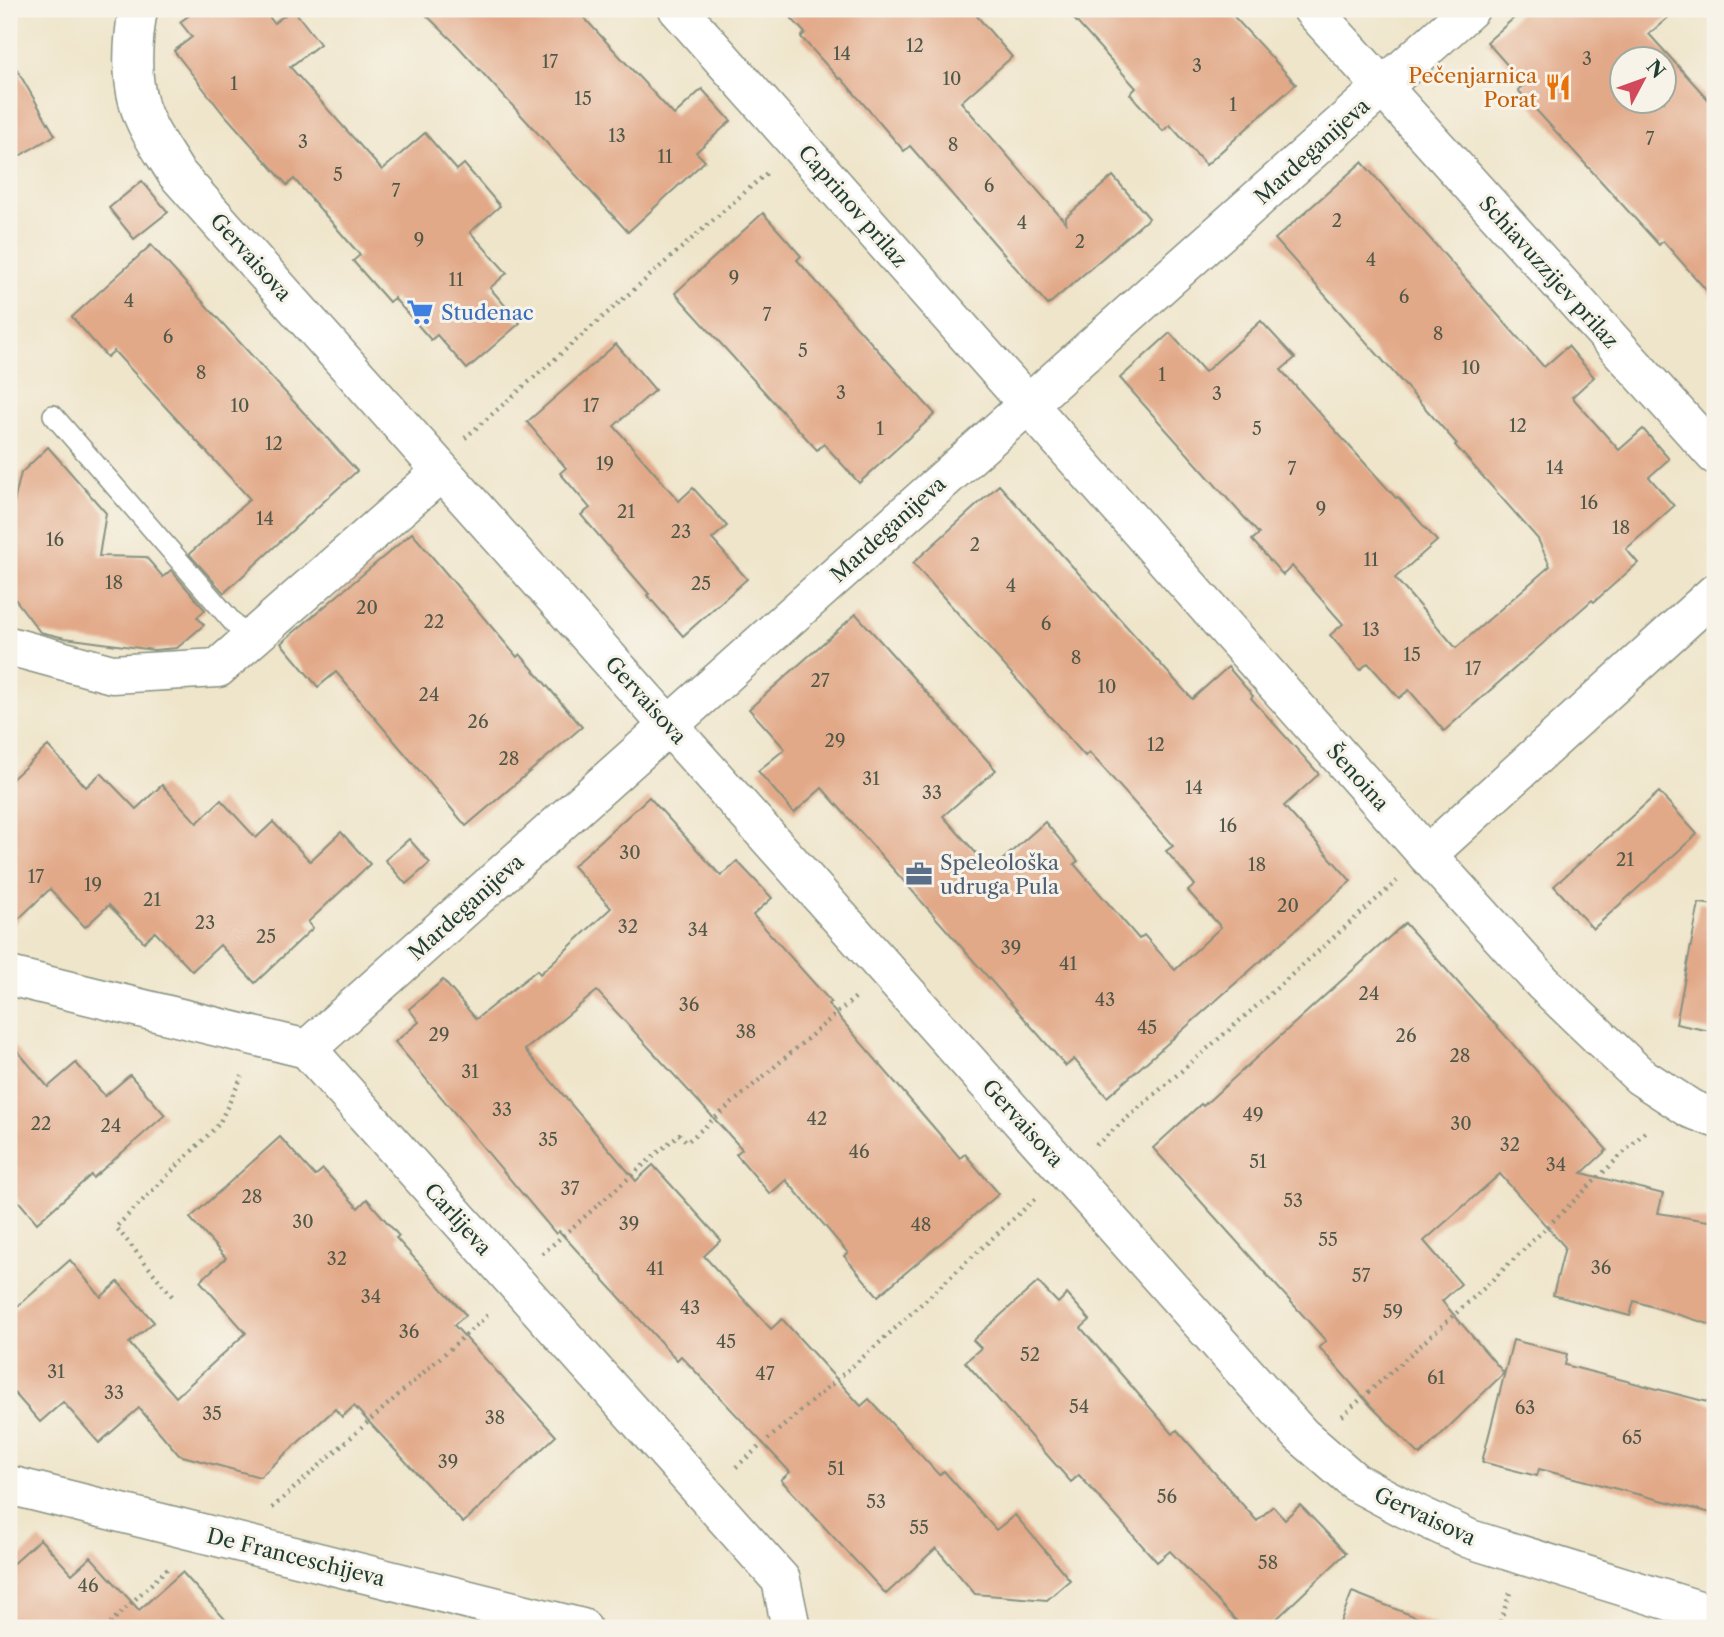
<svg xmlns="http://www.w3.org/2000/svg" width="1724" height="1637" font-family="'Libre Caslon Text',serif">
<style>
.building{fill:#e2a988;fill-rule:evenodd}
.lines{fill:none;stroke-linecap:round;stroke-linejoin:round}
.lane-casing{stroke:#879180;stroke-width:22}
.street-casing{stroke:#879180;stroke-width:41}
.path{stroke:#879180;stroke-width:4.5;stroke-dasharray:2 5;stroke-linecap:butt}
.lane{stroke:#fff;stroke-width:19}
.street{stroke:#fff;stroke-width:38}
.labels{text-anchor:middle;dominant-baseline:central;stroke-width:6;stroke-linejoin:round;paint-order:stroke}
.number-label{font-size:18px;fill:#505849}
.food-label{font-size:21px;fill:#c56008;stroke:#f7f3e8;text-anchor:end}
.street-label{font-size:21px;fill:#1f3d34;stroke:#f7f3e8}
.shop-label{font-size:21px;fill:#366cbe;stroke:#f7f3e8;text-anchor:start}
.service-label{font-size:21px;fill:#4e5e75;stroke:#f7f3e8;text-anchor:start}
</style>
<rect width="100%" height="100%" fill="#f7f3e8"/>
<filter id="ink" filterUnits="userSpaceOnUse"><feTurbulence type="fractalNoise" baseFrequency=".0143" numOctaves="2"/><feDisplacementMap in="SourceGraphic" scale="14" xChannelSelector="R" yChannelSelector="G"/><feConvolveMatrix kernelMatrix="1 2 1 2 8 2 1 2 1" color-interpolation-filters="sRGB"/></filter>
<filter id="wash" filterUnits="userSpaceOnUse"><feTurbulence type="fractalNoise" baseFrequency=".00686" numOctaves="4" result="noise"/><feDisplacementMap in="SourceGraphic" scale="28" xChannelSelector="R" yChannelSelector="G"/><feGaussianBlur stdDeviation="1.57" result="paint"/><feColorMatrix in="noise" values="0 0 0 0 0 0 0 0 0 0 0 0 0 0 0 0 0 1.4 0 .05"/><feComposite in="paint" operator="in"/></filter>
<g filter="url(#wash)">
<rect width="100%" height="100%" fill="#efe5cb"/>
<g id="blocks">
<!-- building -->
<g class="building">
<path d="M198,9H263L274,23L293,9L320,44L290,67L382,170L425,133L457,170L464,164L500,206L470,232L507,273L490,288L520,323L467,369L437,335L431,340L394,298L389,302L353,261L360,255L294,179L287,185L226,116H225L174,51L192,37L180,22Z"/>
<path d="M420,9H576L674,115L702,89L731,121L696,152L705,161L628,232L457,45Z"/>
<path d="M783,9H971L1012,57L961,102L1066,223V217L1113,176L1149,218L1048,305L910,146L904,151L841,78L839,79L801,37L805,33Z"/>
<path d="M1065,9H1227L1296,84L1206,165L1170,125L1163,131L1130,94L1136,88Z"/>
<path d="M1524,9H1678L1649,34L1715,107V300L1663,241L1659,245L1518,90L1524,84L1487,42ZM1622,60H1664V102H1622Z"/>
<path d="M9,56L55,135L9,162Z"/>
<path d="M1362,162L1544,367L1568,346L1594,377L1572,397L1619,450L1643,429L1669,459L1649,477L1674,506L1626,549L1638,563L1594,602L1592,600L1444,731L1409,690L1399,698L1368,663L1360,670L1330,635L1343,624L1292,566L1283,575L1252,540L1259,534L1120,378L1170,333L1205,372L1261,321L1295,358L1281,370L1396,498L1398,497L1437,541L1395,578L1456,648L1550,566L1538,539L1455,445L1457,444L1275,239Z"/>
<path d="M142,181L168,212L134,239L109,208Z"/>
<path d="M763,213L801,256L797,260L935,414L859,483L824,444L817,450L675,293Z"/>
<path d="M151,245L357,471L224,593L189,554L250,499L114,351L107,357L72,317Z"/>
<path d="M616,344L655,390L614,426L679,501L693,488L727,526L712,539L747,579L683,636L647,595L649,594L581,515L590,508L560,473L566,468L527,422Z"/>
<path d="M48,447L106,513L99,556L146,557L163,577L171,570L205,610L197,617L204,625L177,648L154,650L65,638L40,632L9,591V523L21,473Z"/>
<path d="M999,485L1192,699L1228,667L1253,696L1251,698L1319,774L1284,806L1351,881L1107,1097L1074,1059L1066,1066L822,788L794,813L758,771L785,749L749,709L856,614L996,770L943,816L991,870L1045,822L1078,861L1074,864L1139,939L1144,935L1175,970L1221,927L1188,891L1195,885L1166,851L1173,846L1089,752L1085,756L913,563Z"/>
<path d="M412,533L517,657L520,654L582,727L466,826L336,672L318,687L281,643Z"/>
<path d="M48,746L86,787L101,773L136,809L162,785L197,823L221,800L256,838L273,822L310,861L341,832L370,864L308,922L313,928L255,983L220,945L192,971L155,932L144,942L109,905L85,927L50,889L9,928V782Z"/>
<path d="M1659,792L1697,834L1593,929L1554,886Z"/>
<path d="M649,797L721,876L737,861L772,898L753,915L831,1002L828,1004L960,1158L965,1154L999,1194L878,1296L844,1256L848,1253L786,1180L770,1194L736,1154L742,1149L597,991L525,1050L636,1181L653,1165L721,1240L704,1256L771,1329L782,1319L861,1406L869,1399L939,1475L944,1471L996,1530L1015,1515L1070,1580L1047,1600L975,1594L936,1548L886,1594L781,1480L790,1472L681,1356L677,1360L559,1231L556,1234L395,1042L419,1022L409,1009L443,980L476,1019L537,970L540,974L611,908L573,866Z"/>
<path d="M409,839L430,863L406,884L385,860Z"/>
<path d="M1699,903L1715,905V1032L1676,1024Z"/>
<path d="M1405,923L1607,1150L1582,1173L1663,1194L1658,1213L1715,1222V1326L1634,1301L1630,1316L1553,1295L1565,1247L1500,1174L1424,1241L1461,1284L1442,1301L1504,1373L1420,1455L1371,1406L1319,1347L1326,1341L1153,1148L1201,1104L1203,1106Z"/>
<path d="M9,1041L48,1087L76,1063L105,1096L130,1075L165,1115L93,1178L91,1175L37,1223L9,1190Z"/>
<path d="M280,1137L315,1176L323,1169L358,1208L367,1199L399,1236L396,1238L466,1315L454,1325L556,1436L463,1523L354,1406L342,1417L335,1409L260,1477L179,1455L139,1408L99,1443L63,1402L40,1422L9,1387V1314L70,1260L101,1297L118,1282L154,1322L129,1343L176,1397L246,1333L200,1281L226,1258L190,1218Z"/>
<path d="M1038,1282L1058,1303L1067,1294L1090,1320L1081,1328L1173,1434L1177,1430L1257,1521L1273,1506L1285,1519L1300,1505L1346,1553L1267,1628H1243L1170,1551L1157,1562L1079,1475L1071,1482L965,1362L981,1348L973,1340Z"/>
<path d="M1513,1340L1567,1354L1565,1365L1715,1404V1514L1539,1469L1537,1476L1482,1462Z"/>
<path d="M40,1539L72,1574L91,1557L139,1610L182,1572L233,1628H9V1567Z"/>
<path d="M1352,1592L1439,1626L1438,1628H1338Z"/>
</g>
</g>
</g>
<g filter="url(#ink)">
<use href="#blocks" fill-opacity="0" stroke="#879180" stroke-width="2"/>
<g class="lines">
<!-- lane casing -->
<g class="lane-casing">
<path id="lane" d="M53,415L249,641"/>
</g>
<!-- street casing -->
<g class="street-casing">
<g id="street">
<path d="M138,9C133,38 130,71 138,101C144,126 162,150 176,173L1301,1435L1355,1482L1404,1508L1470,1539L1715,1615"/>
<path d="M678,9L1427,855L1543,983L1640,1076L1691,1109L1715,1118"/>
<path d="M1312,9L1715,455"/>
<path d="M9,646L112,674L218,668L441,472"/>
<path d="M1427,855L1715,593"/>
<path d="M9,976L307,1049L781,1580L791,1628"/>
<path d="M307,1049L1470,9"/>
<path d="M9,1485L582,1628"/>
</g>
</g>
<!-- path -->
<g class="path">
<path d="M465,438L769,171"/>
<path d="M1096,1145L1252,1010L1397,881"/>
<path d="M542,1254L679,1134L687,1142L857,996"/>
<path d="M172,1296L116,1227L219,1124L242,1076"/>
<path d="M1342,1416L1483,1289L1647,1130"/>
<path d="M736,1467L878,1344L1037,1197"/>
<path d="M272,1508L490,1313"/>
<path d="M105,1628L170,1566"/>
<path d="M1498,1628L1510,1593"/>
</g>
<!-- lane -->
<use href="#lane" class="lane"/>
<!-- street -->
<use href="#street" class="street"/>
</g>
</g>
<!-- icons -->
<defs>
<g id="restaurant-bare" transform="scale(2.1)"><path d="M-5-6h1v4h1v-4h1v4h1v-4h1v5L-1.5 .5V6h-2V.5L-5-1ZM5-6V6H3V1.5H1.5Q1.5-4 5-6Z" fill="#e8710a" stroke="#f7f3e8" stroke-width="2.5" paint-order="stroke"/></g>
<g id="supermarket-bare" transform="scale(2.1)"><path d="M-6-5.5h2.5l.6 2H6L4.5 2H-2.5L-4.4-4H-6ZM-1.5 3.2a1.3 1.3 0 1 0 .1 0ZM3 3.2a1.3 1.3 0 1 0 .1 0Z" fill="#3f7fe0" stroke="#f7f3e8" stroke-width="2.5" paint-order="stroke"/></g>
<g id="office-bare" transform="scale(2.1)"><path d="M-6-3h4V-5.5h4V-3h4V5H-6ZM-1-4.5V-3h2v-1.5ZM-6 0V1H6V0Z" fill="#5c6f8a" stroke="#f7f3e8" stroke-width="2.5" paint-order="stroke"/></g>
</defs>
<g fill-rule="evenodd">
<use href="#restaurant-bare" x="1558" y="87"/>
<use href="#supermarket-bare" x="420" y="312"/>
<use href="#office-bare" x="919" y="874"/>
</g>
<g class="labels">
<!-- number labels -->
<g class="number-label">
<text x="915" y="46">12</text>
<text x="842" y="54">14</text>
<text x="1587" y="59">3</text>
<text x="550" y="62">17</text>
<text x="1197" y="66">3</text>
<text x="952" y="79">10</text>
<text x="234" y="84">1</text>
<text x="583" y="99">15</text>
<text x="1233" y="105">1</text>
<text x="617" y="136">13</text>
<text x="1650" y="139">7</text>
<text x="303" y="142">3</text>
<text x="953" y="145">8</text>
<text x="665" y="157">11</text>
<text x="338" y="175">5</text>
<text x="989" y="186">6</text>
<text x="396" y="191">7</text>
<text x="1337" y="221">2</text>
<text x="1022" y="223">4</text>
<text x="419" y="240">9</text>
<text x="1080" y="242">2</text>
<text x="1371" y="260">4</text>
<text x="734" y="278">9</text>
<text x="456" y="280">11</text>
<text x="1404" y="297">6</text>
<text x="129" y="301">4</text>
<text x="767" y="315">7</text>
<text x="1438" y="334">8</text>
<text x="168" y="337">6</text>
<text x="803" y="351">5</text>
<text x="1471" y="368">10</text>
<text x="201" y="373">8</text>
<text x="1162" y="375">1</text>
<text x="841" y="393">3</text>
<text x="1217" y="394">3</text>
<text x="240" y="406">10</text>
<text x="591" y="406">17</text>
<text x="1518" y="426">12</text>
<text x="880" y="429">1</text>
<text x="1257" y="429">5</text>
<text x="274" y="444">12</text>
<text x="605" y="464">19</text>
<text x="1555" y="468">14</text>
<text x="1292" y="469">7</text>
<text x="1589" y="503">16</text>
<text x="1321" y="509">9</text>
<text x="626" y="512">21</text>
<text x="265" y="519">14</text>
<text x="1621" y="528">18</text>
<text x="681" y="532">23</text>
<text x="55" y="540">16</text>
<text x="975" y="545">2</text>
<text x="1371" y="560">11</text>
<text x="114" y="583">18</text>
<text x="701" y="584">25</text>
<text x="1011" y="586">4</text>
<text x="367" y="608">20</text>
<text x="434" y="622">22</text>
<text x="1046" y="624">6</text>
<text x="1371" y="630">13</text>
<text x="1412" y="655">15</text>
<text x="1076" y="658">8</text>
<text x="1473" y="669">17</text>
<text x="820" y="681">27</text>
<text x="1107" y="687">10</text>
<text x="429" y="695">24</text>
<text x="478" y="722">26</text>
<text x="835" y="741">29</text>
<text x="1156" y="745">12</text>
<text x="509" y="759">28</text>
<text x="871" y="779">31</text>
<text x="1194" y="788">14</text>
<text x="932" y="793">33</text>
<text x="1228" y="826">16</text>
<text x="630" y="853">30</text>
<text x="1625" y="860">21</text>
<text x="1257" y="865">18</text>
<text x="36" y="877">17</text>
<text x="93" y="885">19</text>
<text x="152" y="900">21</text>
<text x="1288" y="906">20</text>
<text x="205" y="923">23</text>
<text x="628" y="927">32</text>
<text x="698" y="930">34</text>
<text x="266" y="937">25</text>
<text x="1011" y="948">39</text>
<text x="1068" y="964">41</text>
<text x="1369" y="994">24</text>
<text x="1105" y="1000">43</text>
<text x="689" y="1005">36</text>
<text x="1147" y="1028">45</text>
<text x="746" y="1032">38</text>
<text x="439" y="1035">29</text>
<text x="1406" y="1036">26</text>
<text x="1460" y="1056">28</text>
<text x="470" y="1072">31</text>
<text x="502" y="1110">33</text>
<text x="1253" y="1115">49</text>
<text x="817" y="1119">42</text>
<text x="41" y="1124">22</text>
<text x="1461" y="1124">30</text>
<text x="111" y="1126">24</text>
<text x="548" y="1140">35</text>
<text x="1510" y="1145">32</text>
<text x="859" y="1152">46</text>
<text x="1258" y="1162">51</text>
<text x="1556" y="1165">34</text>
<text x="570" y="1189">37</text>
<text x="252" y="1197">28</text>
<text x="1293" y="1201">53</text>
<text x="303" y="1222">30</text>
<text x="629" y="1224">39</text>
<text x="921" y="1225">48</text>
<text x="1328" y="1240">55</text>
<text x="337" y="1259">32</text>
<text x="1601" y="1268">36</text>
<text x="655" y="1269">41</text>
<text x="1361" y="1276">57</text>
<text x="371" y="1297">34</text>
<text x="690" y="1308">43</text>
<text x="1393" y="1312">59</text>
<text x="409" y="1332">36</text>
<text x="726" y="1342">45</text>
<text x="1030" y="1355">52</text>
<text x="56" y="1372">31</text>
<text x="765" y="1374">47</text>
<text x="1436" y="1378">61</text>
<text x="114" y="1393">33</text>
<text x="1079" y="1407">54</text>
<text x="1525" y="1408">63</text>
<text x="212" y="1414">35</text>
<text x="495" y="1418">38</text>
<text x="1632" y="1438">65</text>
<text x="448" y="1462">39</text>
<text x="836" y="1469">51</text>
<text x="1167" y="1497">56</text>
<text x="876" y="1502">53</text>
<text x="919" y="1528">55</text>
<text x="1268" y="1563">58</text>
<text x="88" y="1586">46</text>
</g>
<!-- food labels -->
<g class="food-label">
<text x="1537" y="75">Pečenjarnica<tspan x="1537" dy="24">Porat</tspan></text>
</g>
<!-- street labels -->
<g class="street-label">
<text transform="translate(1312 151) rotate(-42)">Mardeganijeva</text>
<text transform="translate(853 206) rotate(49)">Caprinov prilaz</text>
<text transform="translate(251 257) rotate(48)">Gervaisova</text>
<text transform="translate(1549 272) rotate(48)">Schiavuzzijev prilaz</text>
<text transform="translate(888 529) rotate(-42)">Mardeganijeva</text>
<text transform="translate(646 700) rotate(48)">Gervaisova</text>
<text transform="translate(1358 777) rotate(48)">Šenoina</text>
<text transform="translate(466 907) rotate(-42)">Mardeganijeva</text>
<text transform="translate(1023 1123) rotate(48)">Gervaisova</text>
<text transform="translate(458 1219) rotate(48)">Carlijeva</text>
<text transform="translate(1425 1516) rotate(25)">Gervaisova</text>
<text transform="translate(296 1557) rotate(14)">De Franceschijeva</text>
</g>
<!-- shop labels -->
<g class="shop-label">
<text x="441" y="312">Studenac</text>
</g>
<!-- service labels -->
<g class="service-label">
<text x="940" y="862">Speleološka<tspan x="940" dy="24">udruga Pula</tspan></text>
</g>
</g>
<!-- margin -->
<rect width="1724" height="1637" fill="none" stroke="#f7f3e8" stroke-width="35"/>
<!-- north arrow -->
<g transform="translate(1643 80) rotate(49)"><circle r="33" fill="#f7f3e8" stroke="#a1aaa0" stroke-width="2"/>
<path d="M0-5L12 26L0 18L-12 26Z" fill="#d1495b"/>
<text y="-10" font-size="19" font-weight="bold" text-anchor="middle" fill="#1f3d34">N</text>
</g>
</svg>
